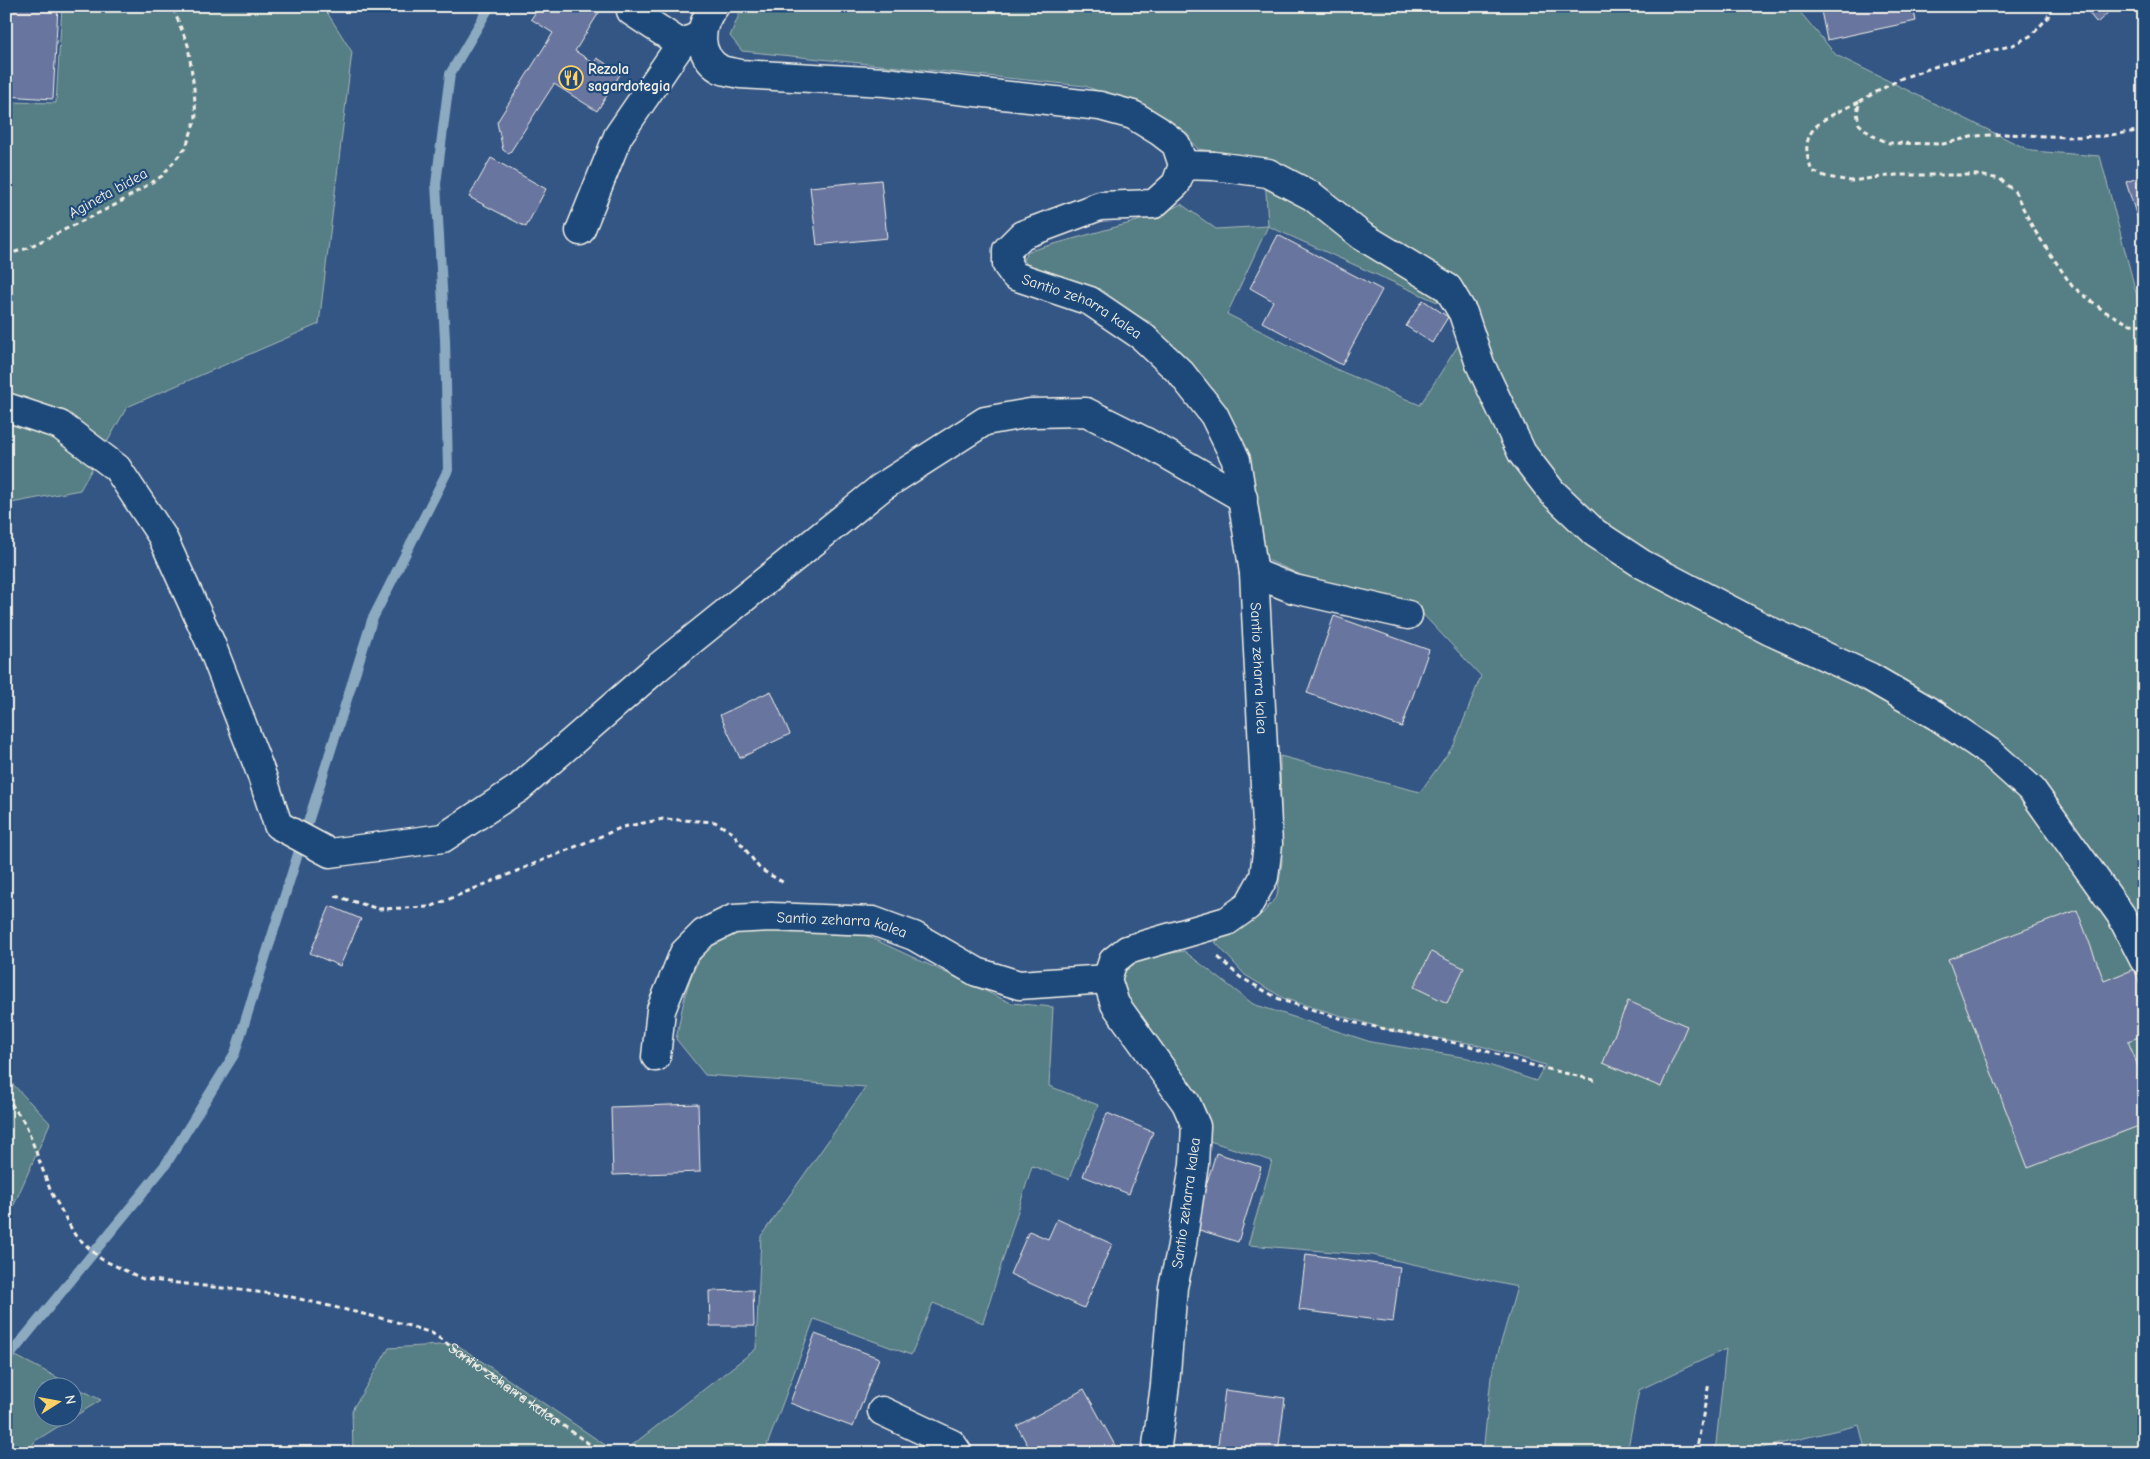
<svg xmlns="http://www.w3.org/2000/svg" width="2150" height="1459" font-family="'Comic Neue',sans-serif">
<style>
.green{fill:#577e85;stroke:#a6b8b6;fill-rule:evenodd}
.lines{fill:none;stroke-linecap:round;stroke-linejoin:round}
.stream{stroke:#8caac0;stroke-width:10}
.building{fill:#67759f;stroke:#f4f1e8}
.minor-casing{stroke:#f4f1e8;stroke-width:31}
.path{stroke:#f4f1e8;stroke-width:3;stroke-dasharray:5 4;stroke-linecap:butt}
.minor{stroke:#1f4a7a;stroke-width:28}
.labels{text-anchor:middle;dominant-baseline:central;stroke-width:4.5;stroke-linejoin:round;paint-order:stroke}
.poi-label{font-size:15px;font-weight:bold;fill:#f4f1e8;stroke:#1f4a7a;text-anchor:start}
.street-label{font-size:15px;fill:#f4f1e8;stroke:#1f4a7a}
</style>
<rect width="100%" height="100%" fill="#345685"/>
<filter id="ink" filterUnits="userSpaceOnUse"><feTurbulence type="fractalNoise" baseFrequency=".02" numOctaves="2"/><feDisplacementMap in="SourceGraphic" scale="10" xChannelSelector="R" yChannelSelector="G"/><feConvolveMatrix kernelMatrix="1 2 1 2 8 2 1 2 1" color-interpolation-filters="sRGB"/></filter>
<g filter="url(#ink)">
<!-- green -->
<g class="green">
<path d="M62,6H323L352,52L319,324L127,407L80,490L6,504V102L56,103Z"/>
<path d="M787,6H1795L1836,55L2031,151L2100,156L2138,300L2144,299V1453H1866L1859,1425L1741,1453H1715L1726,1349L1639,1390L1627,1453H1483L1491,1377L1517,1287L1372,1255L1248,1245L1272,1161L1200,1138L1127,1015L1118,981C1134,955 1156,956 1184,951L1253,1004L1371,1042L1468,1058L1536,1081L1545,1065L1474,1044L1396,1032L1285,999L1245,975L1215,942L1263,913L1277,896L1282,862L1280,756L1420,792L1454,745L1481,676L1417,608L1301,575L1263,558L1248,452L1219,397L1150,322L1029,268L1023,259L1029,251L1159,215L1181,204L1216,229L1268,226L1264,158L1198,149L1178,127L1143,108L1085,86L742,51L730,36L741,10ZM1268,226L1475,319L1420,405L1338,370L1227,314Z"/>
<path d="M766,930L865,935L1011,1003L1053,1007L1049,1086L1098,1105L1069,1179L1032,1166L983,1323L933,1303L911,1355L814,1319L766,1448L757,1453H622L756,1349L761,1236L866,1087L705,1075L676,1039C684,1003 688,951 728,936C739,932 754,932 766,930Z"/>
<path d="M6,1077L50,1123L6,1223Z"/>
<path d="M456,1344L617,1453H353L352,1410L389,1348Z"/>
<path d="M6,1351L101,1400L35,1441L29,1453H6ZM42,1386H72V1416H42Z"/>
</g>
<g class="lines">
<!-- stream -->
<path class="stream" d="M6,1360L166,1164L235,1053L372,620L448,470L445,339L436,184L450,74L490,6"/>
</g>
<!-- building -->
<g class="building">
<path d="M6,6H58L53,99L6,96Z"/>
<path d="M540,6H603L575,51L594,63L597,58L621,73L597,111L554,84L509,154L503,150L497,122L553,33L531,19Z"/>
<path d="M1820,6H1913L1916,21L1827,40Z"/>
<path d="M2083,6H2115L2097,23Z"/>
<path d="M491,158L546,189L526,227L469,197Z"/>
<path d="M2144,176V239L2126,182Z"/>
<path d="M881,180L887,238L817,245L810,187Z"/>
<path d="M1278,235L1382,290L1342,365L1262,322L1273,301L1250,288Z"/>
<path d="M1423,300L1448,317L1432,343L1406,326Z"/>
<path d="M1334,616L1429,650L1402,727L1307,693Z"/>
<path d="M771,691L790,734L740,758L720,715Z"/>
<path d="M330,906L361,919L340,966L310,953Z"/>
<path d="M2077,910L2104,981L2134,969L2144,994V1035L2128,1041L2144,1081V1124L2028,1168L1948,959Z"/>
<path d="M1431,952L1464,968L1447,1003L1414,987Z"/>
<path d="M1628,1001L1687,1026L1661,1087L1603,1063Z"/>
<path d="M698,1104L700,1172L613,1175L611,1107Z"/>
<path d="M1107,1113L1153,1132L1129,1194L1083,1176Z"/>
<path d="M1216,1153L1261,1167L1238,1242L1193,1228Z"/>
<path d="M1057,1219L1112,1244L1084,1308L1010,1274L1029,1231L1048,1239Z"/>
<path d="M1306,1254L1400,1267L1393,1322L1299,1310Z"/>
<path d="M753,1290L754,1326H710L709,1291Z"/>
<path d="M815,1334L879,1358L853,1427L790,1403Z"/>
<path d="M1084,1389L1118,1451L1032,1453L1017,1426Z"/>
<path d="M1225,1390L1285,1398L1278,1453H1217Z"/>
</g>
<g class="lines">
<!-- minor casing -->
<g class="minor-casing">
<g id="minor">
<path id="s2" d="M715,6C698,25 696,55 720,69C726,72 734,72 740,74L885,82L1100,106L1133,115L1159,131L1176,144L1183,165L1176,184L1154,204L1100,206L1022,235L1007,250V265L1015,276L1090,301L1143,337L1181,373L1214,415L1236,460L1254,573L1268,844L1264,877L1248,906L1227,921L1127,950L1113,961L1107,979L1115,1004L1186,1103L1196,1126L1194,1164L1181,1251L1173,1287L1165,1385L1156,1453"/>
<path d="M631,11L681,44"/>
<path d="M1183,165L1214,166L1268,173L1312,196L1362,236L1448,288L1463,313L1480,364L1522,453L1552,492L1595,533L1642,564L1770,631L1870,677L1937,716L1991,753L2032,790L2121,915L2144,960"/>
<path d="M580,231L618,136L681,44L701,35"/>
<path d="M6,407L60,425L117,468L162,536L211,644L261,773L278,825L330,853L443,838L519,788L657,668L882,487L985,421L1030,413L1086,412L1144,441L1243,498"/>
<path d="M1254,573L1294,589L1408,615"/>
<path id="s3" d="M656,1057L661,1010L684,953L704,933L733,919L771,917L873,921L914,936L977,972L1019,985L1107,979"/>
<path d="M882,1411L952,1444L958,1453"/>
</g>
</g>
<!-- path -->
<g class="path">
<path d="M2051,6L2048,17L2032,35L2013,45L1943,64L1902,78L1860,101L1857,112L1859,124L1871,135L1889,143L1943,144L1975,136L2005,134L2067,137L2104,136L2144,130"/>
<path d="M1859,102C1826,118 1794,127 1812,171L1827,177L1851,181L1896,175H1979L2000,179L2015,192L2033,228L2072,286L2104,311L2129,324L2144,325"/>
<path d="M6,255L25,249L117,204L162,176L186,147L196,118L194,88L188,45L172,6"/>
<path d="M335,896L379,909L430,907L623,827L663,819L715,822L733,833L760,869L786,884"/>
<path d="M1218,957L1240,977L1281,1000L1356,1023L1470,1046L1531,1065L1598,1081"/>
<path id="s1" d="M6,1096L26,1125L51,1192L75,1235L101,1259L143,1279L283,1295L393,1321L432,1333L602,1453"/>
<path d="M1696,1453L1709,1383"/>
</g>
<!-- minor -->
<use href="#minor" class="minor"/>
</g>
</g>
<!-- icons -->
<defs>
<g id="restaurant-ring" transform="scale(1.25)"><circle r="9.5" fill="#1f4a7a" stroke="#ffd166" stroke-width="1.5"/><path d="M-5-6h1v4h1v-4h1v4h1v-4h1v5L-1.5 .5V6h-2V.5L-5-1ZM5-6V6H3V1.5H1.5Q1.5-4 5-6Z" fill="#ffd166"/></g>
</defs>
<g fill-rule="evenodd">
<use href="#restaurant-ring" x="571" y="78"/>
</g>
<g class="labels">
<!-- poi labels -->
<g class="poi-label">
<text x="588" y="69">Rezola<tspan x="588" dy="17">sagardotegia</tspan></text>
</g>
<!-- street labels -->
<g class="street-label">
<text transform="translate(108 193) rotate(-29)">Agineta bidea</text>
<text stroke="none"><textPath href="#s2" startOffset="874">Santio zeharra kalea</textPath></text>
<text stroke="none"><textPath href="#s2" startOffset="1309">Santio zeharra kalea</textPath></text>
<text stroke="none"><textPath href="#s3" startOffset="279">Santio zeharra kalea</textPath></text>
<text transform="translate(1186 1203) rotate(-82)">Santio zeharra kalea</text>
<text stroke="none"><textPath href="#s1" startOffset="621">Santio zeharra kalea</textPath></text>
</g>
</g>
<!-- margin -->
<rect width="2150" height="1459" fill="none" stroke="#1f4a7a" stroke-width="25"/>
<rect x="12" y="12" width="2125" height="1434" fill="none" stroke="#f4f1e8" stroke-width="2" filter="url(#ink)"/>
<!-- north arrow -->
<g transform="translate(58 1402) rotate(79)"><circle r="24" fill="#1f4a7a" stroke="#748da6"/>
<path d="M0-4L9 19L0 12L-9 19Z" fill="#ffd166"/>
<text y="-8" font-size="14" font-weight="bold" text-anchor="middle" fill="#f4f1e8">N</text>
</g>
</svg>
